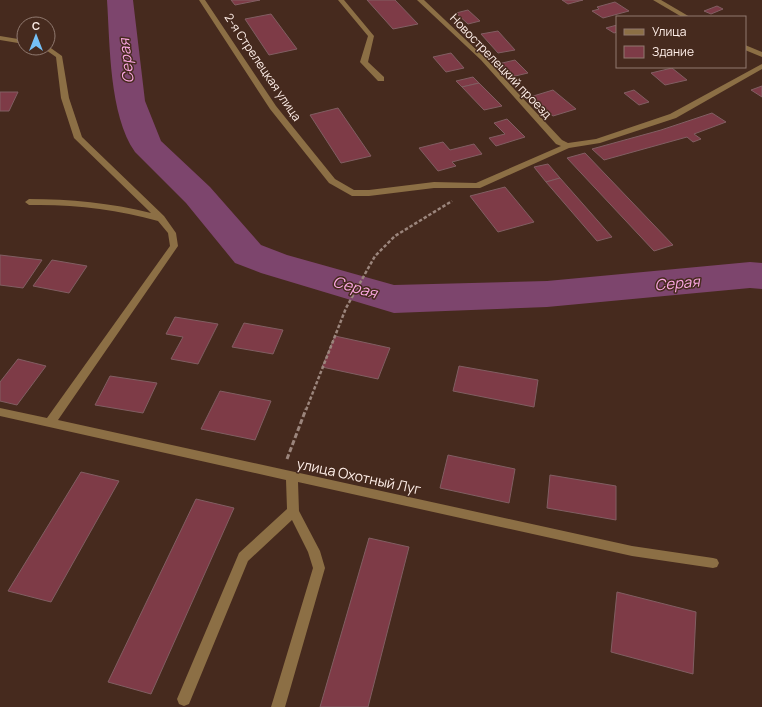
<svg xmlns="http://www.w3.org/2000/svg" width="762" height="707" font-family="Manrope,sans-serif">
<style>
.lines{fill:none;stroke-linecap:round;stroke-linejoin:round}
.river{fill:#7d456d;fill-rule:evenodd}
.building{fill:#7e3b47;stroke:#815e62}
.path-far1{stroke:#9b857c;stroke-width:2.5;stroke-dasharray:3.5 2;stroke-linecap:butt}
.path{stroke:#9b857c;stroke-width:3;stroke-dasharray:5 2.5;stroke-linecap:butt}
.minor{fill:#8c6f45;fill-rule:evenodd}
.labels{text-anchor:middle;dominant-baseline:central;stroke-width:3;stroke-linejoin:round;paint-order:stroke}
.far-street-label{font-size:12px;fill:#ffefe9;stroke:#462a1e}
.street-label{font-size:14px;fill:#ffefe9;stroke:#462a1e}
.water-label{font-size:15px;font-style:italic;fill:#fda8e4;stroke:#462a1e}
</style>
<rect width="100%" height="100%" fill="#462a1e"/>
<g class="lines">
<!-- river -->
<path class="river" d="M107,0H133L145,101L161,141L210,187L261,245L287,255L394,285L547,281L750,262L762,263V289L750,288L547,307L394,313L261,273L235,263L186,203L135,152C109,115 110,44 107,0Z"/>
</g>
<!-- building -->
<g class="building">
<path d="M231,0H260L235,5Z"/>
<path d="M367,0H395L418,24L393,29Z"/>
<path d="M562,0H583L568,4Z"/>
<path d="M615,2L629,11L603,18L592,11L599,9L597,7Z"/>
<path d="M717,6L723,9L711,14L704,11Z"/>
<path d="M468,10L480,21L468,24L456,13Z"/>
<path d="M271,14L297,49L269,55L245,19Z"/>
<path d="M617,25V32L614,33L606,28Z"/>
<path d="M498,31L515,50L498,53L481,34Z"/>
<path d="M451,53L464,68L446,72L433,57Z"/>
<path d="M515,60L528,73L511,77L498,64Z"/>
<path d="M672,68L687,80L665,85L651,73Z"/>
<path d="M473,77L479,83L462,87L456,81Z"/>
<path d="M479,83L502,106L484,110L462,87Z"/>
<path d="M762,86V97L751,90Z"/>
<path d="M553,90L576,109L553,116L530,97Z"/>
<path d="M634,90L649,102L639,105L624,93Z"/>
<path d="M0,92H18L9,111H0Z"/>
<path d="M338,108L371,156L341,163L310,115Z"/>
<path d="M712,113L726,122L694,134L701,139L693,142L687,137L604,160L592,149L661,130Z"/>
<path d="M507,119L525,137L496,146L489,138L505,134L494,123Z"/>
<path d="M443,142L450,150L474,144L482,154L452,162L456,166L438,171L419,148Z"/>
<path d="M585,153L673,245L654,251L567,158Z"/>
<path d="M548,164L560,178L546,182L534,167Z"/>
<path d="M560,178L612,237L597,241L546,182Z"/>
<path d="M505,187L534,222L498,232L470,196Z"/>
<path d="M0,255L42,260L23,288L0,285Z"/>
<path d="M52,260L87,266L69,293L33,286Z"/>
<path d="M175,317L218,324L198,364L171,359L183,337L166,334Z"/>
<path d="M244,323L283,330L273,354L232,347Z"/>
<path d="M335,336L390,348L378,379L322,367Z"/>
<path d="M18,359L46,366L17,405L0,401V382Z"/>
<path d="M459,366L538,380L534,407L453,391Z"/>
<path d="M110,376L157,383L143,413L95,405Z"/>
<path d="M220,391L271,401L255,440L201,429Z"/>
<path d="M448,455L515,469L509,503L440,488Z"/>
<path d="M81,472L119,481L51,602L8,591Z"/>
<path d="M550,475L616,486V520L547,508Z"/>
<path d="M196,499L234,508L151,694L108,682Z"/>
<path d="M369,538L409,547L368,707H320Z"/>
<path d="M617,592L696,612L693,674L611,652Z"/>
</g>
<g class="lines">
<!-- path-far1 -->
<path class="path-far1" d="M306,410L346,308L375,256L395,236L452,201"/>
<!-- path -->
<path class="path" d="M287,459L306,409"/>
<!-- minor -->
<g class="minor">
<path d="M199,0H205L276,106L335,179L354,190H369L434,182L476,183L561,146L556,144L481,60L417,0H424L485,58L562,140L568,143L596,139L670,114L760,65L762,64V69L676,118L600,143L569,148L480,188H434L369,196H352L329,183L270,109Z"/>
<path d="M338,0H344L374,36L368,62L384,77V81H378L360,62L368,36Z"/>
<path d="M653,0H661L690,17H682Z"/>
<path d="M0,36L24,40V44L0,40Z"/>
<path d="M745,45L762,52V57L745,50Z"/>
<path d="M48,46L62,56L69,98L82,137L164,216L176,233L178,246L58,420L632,546L713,558L717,559L719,563L717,567L713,568L632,556L298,482L299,511L320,551L325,568L285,707H271L313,568L308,552L292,520L248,561L189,704L184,706L179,704L177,699L239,553L287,509L286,480L0,416V408L47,418L170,246L168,233L158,221C116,209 73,204 29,205L25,202L29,199C70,199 111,203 151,213L74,138L61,98L56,57L43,48H48Z"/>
</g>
</g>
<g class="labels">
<!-- far-street labels -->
<g class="far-street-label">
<text transform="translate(501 66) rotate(46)">Новострелецкий проезд</text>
<text transform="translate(263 67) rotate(56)">2-я Стрелецкая улица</text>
</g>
<!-- street labels -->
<g class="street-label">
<text transform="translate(359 476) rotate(12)">улица Охотный Луг</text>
</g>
<!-- water labels -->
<g class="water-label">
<text transform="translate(126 61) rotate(-96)">Серая</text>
<text transform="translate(677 283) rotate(-5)">Серая</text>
<text transform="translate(355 287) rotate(16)">Серая</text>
</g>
</g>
<!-- legend -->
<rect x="616" y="16" width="130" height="52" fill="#462a1e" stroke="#90796f"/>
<rect x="624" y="29" width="20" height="6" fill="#8c6f45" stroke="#90796f"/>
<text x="652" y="36" font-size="12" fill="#ffefe9">Улица</text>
<rect x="624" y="46" width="20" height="12" fill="#7e3b47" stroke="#90796f"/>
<text x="652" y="56" font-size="12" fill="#ffefe9">Здание</text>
<!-- north arrow -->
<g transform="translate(36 36)"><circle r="19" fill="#462a1e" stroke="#90796f"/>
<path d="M0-3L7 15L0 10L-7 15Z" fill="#75c0f6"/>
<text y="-6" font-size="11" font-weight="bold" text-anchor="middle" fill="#ffefe9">С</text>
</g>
</svg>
